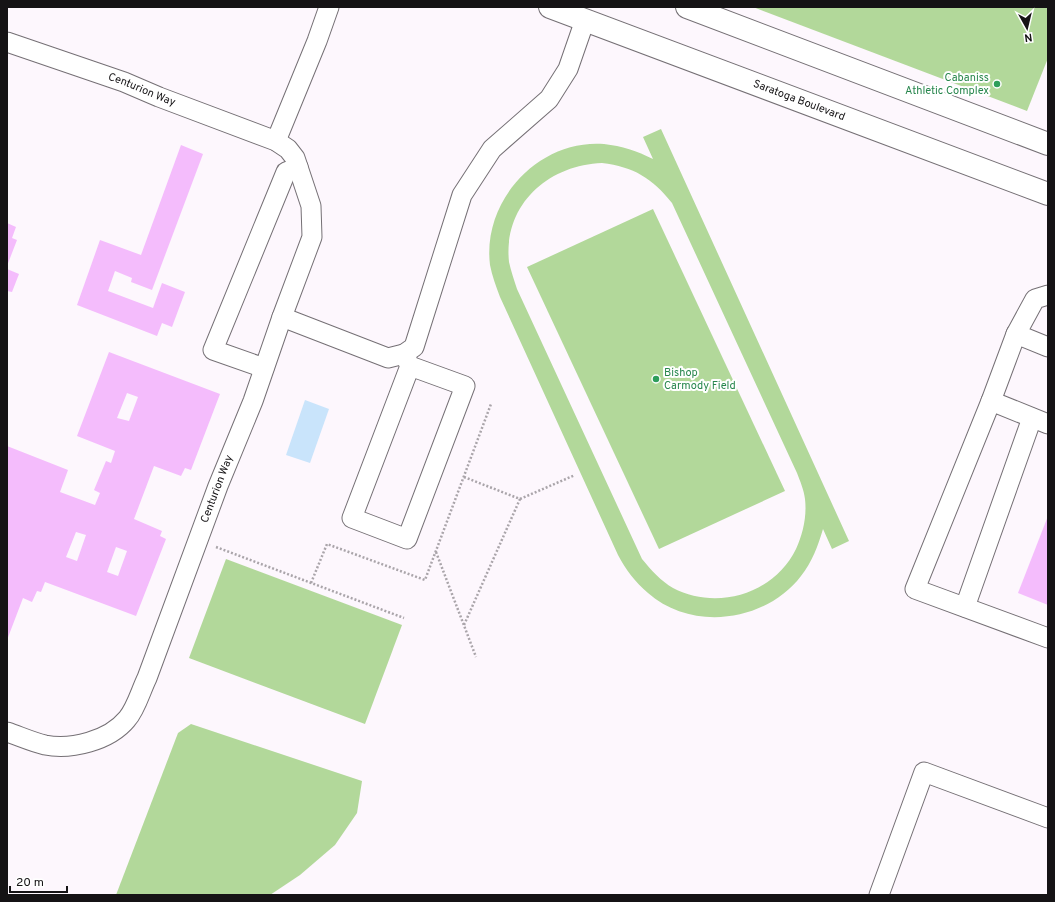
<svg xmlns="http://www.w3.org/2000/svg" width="1055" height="902" font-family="Overpass,sans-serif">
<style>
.green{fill:#b2d89a;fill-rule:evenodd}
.water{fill:#c9e4fb}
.building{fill:#f4bcfc;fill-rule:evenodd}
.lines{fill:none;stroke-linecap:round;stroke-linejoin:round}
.minor-casing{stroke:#757075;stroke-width:21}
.major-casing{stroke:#757075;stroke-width:24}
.path{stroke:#aaa5aa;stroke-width:2.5;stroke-dasharray:2 2;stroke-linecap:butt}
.minor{stroke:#fff;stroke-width:19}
.major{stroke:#fff;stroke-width:22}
.leisure-dot{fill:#2e9e5b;stroke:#fff;stroke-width:1.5}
.labels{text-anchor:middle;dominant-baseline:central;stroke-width:4;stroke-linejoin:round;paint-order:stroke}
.leisure-label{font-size:11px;fill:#27864d;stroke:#fff;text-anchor:end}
.street-label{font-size:11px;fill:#151315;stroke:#fff}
</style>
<rect width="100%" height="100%" fill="#fdf7fd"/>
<!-- green -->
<g class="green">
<path d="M753,7H1048V58L1027,111Z"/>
<path d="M661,129L849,541L832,549L823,529C818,546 812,562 801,576C766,622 692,632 648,593C635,582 626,570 618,555L500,297C496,286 492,276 490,265C482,200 539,139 604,144C622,146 637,151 653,159L643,137ZM602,163C634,167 652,178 672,203L797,473C800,481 804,490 805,499C807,516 803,534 796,549C774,594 717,611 673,588C661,581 651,570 642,559L517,289C514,280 511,271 509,262C503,205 548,165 602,163Z"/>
<path d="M653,209L785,491L659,549L527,267Z"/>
<path d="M226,559L402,625L365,724L189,658Z"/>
<path d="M191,724L362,781L357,813L335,845L300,875L270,895H116L178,733Z"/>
</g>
<!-- water -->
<path class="water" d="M305,400L329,409L310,463L286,455Z"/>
<!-- building -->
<g class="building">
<path d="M181,145L203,154L152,290L131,282L132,278L115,271L108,291L153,308L162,283L185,292L172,327L162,323L157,336L77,305L100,240L141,255Z"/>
<path d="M7,223L16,227L12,238L17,240L7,266Z"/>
<path d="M7,269L19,274L12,292L7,291Z"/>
<path d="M109,352L220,394L191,470L185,468L181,476L154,466L134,519L162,531L160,536L166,539L136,616L45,582L41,592L37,591L32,602L23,598L7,640V446L68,470L60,492L95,505L100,493L94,490L106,461L111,463L115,451L77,436ZM127,393L138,397L129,421L117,418ZM76,532L86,535L77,561L66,557ZM116,547L127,551L118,576L107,572Z"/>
<path d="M1048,516V605L1018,593Z"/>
</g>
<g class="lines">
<!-- minor casing -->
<g class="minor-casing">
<g id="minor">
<path id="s1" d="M7,42L124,82L159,97L276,141L288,149L295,158L311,206L312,237L282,317L253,401L218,486L147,678C141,690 136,709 127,719C109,741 71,750 45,745C32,742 19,736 7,732"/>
<path d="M276,141L317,41L329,7"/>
<path d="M1048,295L1035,299L1016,334L991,401L915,589L1048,638"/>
<path d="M282,317L388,358L404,354L414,347L462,195L492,149L549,99L568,69L585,20"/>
<path d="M1016,334L1048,347"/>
<path d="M404,354L410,366L465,386L407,539L352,518L410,366"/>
<path d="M264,368L213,350L286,172L298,167"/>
<path d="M991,401L1048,424"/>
<path d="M965,607L1032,418"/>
<path d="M879,895L924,772L1048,818"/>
</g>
</g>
<!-- major casing -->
<g class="major-casing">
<g id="major">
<path id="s2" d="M550,7L1048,194"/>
<path d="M687,7L1048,144"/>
</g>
</g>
<!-- path -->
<g class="path">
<path d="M464,477L520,499L464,625"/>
<path d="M520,499L575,475"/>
<path d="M216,547L404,618"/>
<path d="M436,552L476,657"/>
<path d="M311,583L327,544L425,580L491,404"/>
</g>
<!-- minor -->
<use href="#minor" class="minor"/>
<!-- major -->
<use href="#major" class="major"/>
</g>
<!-- markers -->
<g class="leisure-dot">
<circle cx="997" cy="84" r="4"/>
<circle cx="656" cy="379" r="4"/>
</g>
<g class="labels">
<!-- leisure labels -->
<g class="leisure-label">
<text x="989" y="78">Cabaniss<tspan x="989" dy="13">Athletic Complex</tspan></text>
<text x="664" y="373" text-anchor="start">Bishop<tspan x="664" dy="13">Carmody Field</tspan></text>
</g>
<!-- street labels -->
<g class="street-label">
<text stroke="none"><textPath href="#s1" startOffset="143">Centurion Way</textPath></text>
<text stroke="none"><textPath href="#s2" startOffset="266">Saratoga Boulevard</textPath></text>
<text transform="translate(217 489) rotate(-69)">Centurion Way</text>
</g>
</g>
<!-- border -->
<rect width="1055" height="902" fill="none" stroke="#151315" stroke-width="16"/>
<!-- north arrow -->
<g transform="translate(1027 28) rotate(172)" stroke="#ffffff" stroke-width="3" paint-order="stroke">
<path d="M0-3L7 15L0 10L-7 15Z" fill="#151315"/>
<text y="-6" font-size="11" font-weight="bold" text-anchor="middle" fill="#151315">N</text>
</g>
<!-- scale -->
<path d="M10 886v6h57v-6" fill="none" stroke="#151315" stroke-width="2"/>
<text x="16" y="886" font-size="12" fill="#151315" stroke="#ffffff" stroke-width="3" paint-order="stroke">20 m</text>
</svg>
